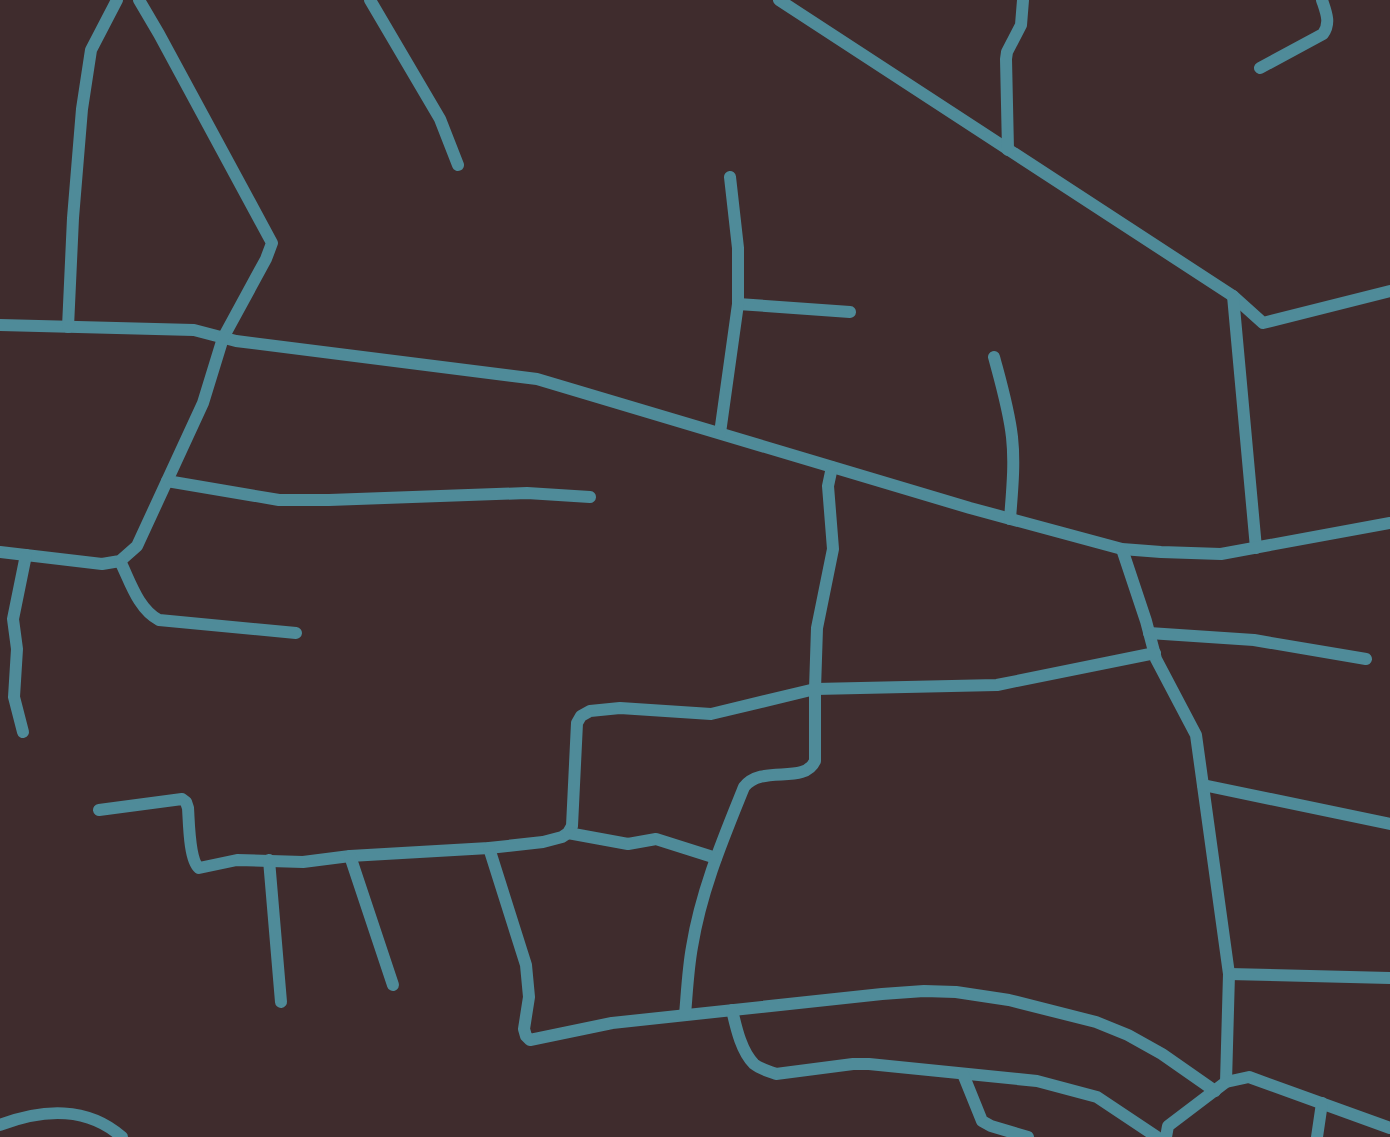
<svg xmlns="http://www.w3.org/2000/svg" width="1390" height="1137" font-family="'Noto Sans',sans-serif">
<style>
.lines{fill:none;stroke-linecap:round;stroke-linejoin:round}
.minor{stroke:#4f8b99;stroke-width:12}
</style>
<rect width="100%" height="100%" fill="#3f2c2d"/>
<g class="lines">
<!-- minor -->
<g class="minor">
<path d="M370,0L440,119L458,165"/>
<path d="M779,0L1233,296L1263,323L1390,291"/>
<path d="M1260,68L1323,34C1331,23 1326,12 1322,0"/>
<path d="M1008,150L1006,59L1007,52L1021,25L1023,0"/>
<path d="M1233,296L1256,548"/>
<path d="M738,304L850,312"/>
<path d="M0,325L194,330L236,341L537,379L970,508L1122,549L1161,552L1221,554L1390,523"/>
<path d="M68,327L73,218L82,109L91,50L117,0"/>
<path d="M994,357C1001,383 1009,410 1012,437C1015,464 1012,492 1010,519"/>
<path d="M720,433L738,304V248L730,177"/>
<path d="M167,481L279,500H329L527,493L590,497"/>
<path d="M1122,549L1146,621L1156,659L1196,735L1229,974L1226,1082"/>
<path d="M0,552L102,564L120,561L137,546L203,403L223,338L266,259L272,243L159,34L139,0"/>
<path d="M120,561C130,581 138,609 159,620L296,633"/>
<path d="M1149,633L1254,640L1366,659"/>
<path d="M23,732L14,697L17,649L13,619L26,555"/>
<path d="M1203,785L1390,824"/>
<path d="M99,810L182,799L186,802L188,808C189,821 189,860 199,868L237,860L303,862L350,856L489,848L543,842L562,837L568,833L572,826L577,723L581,716L590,711L620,708L711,714L815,689L997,685L1155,653"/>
<path d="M568,833L628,844L656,839L716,858"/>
<path d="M489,848L526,965L529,997L524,1029L526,1036L530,1040L612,1023L882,994L924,991L956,992L1009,1000L1096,1022L1128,1035L1162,1054L1215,1091"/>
<path d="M350,856L393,985"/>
<path d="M269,860L281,1002"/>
<path d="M1229,974L1390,978"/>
<path d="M732,1010C736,1027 741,1051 754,1064C760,1069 768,1071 776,1074L853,1064H869L1037,1081L1097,1097L1157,1137"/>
<path d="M685,1015C687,992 688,969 692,947C701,891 723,839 744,787C762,764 804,785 815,761V689L817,628L833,549L828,486L832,467"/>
<path d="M963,1074L982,1121L991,1126L1028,1137"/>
<path d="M0,1125C42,1109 87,1106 122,1137"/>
<path d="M1166,1137L1168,1126L1226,1082L1249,1077L1390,1128"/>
<path d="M1317,1137L1322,1103"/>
</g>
</g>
</svg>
